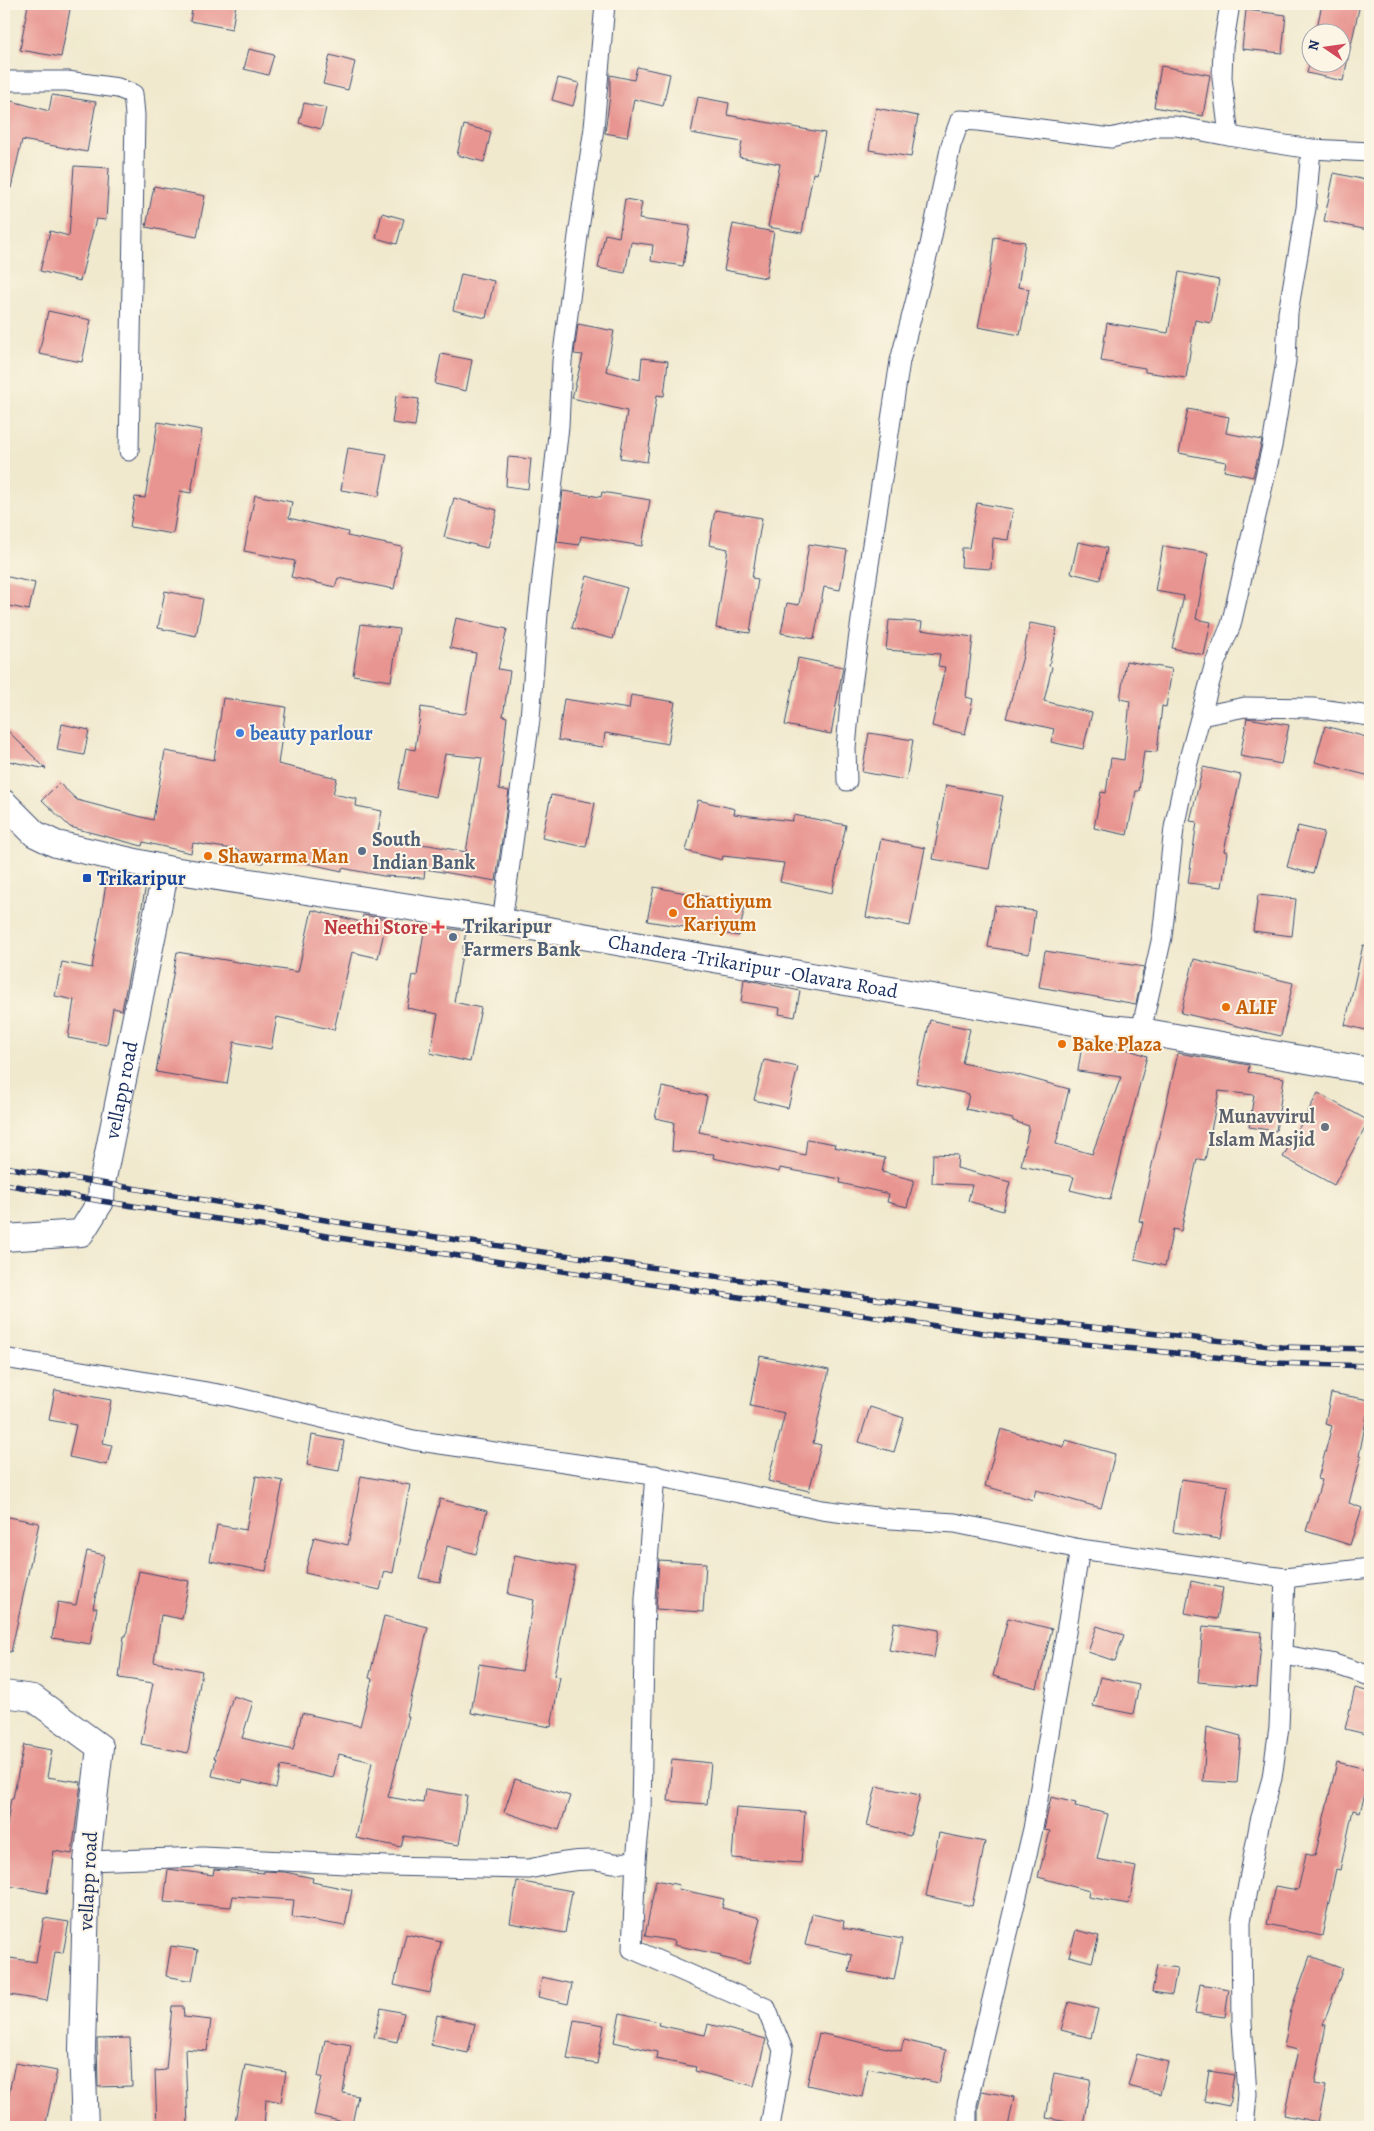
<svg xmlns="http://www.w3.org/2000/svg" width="1374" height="2131" font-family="Alegreya,serif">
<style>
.building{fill:#e89591}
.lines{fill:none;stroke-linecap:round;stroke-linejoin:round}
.street-casing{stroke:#3b4b6f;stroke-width:21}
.secondary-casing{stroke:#3b4b6f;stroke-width:28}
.street{stroke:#fff;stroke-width:19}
.secondary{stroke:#fff;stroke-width:26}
.rail-casing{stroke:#1b2f5e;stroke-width:5.5}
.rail{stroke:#fcf5e5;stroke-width:4;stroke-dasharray:11;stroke-linecap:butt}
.shop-dot{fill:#3f7fe0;stroke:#fcf5e5;stroke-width:2}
.service-dot{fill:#5c6f8a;stroke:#fcf5e5;stroke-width:2}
.food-dot{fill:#e8710a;stroke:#fcf5e5;stroke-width:2}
.transit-dot{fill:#1a4fb4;stroke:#fcf5e5;stroke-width:2}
.health-dot{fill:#e0444e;stroke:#fcf5e5;stroke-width:2}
.worship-dot{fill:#6b7280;stroke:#fcf5e5;stroke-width:2}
.labels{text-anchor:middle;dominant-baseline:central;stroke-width:4;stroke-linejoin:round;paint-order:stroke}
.shop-label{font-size:20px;font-weight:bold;fill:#366cbe;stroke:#fcf5e5;text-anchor:start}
.service-label{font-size:20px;font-weight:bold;fill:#4e5e75;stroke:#fcf5e5;text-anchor:start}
.food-label{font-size:20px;font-weight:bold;fill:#c56008;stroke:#fcf5e5;text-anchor:start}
.transit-label{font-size:20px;font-weight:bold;fill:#164399;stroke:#fcf5e5;text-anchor:start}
.health-label{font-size:20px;font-weight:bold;fill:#be3a42;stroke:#fcf5e5;text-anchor:end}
.street-label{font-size:20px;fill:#1b2f5e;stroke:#fcf5e5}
.worship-label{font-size:20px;font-weight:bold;fill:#5b616d;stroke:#fcf5e5;text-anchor:end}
</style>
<rect width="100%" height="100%" fill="#fcf5e5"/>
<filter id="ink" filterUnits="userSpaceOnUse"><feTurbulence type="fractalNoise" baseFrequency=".02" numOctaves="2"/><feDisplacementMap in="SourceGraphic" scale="10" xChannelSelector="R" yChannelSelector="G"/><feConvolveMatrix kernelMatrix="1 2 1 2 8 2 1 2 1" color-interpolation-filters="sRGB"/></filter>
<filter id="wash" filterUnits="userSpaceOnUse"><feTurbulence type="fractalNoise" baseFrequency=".0096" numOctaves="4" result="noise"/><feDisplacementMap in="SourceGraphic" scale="20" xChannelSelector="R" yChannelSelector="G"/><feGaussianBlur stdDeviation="1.12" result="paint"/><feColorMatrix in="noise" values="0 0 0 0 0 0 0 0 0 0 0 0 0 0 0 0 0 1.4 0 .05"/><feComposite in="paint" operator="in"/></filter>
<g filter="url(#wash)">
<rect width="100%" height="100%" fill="#f0e9ce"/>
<g id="blocks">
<!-- building -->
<g class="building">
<path d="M28,4H71L61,57L20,50Z"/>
<path d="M193,4H236L232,29L190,21Z"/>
<path d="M1322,4H1360L1343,81L1307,73L1312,53V62H1342V32H1316Z"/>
<path d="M1246,10L1286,15L1282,53L1242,49Z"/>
<path d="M249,49L274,55L268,75L244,69Z"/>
<path d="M330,55L355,62L348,90L323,84Z"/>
<path d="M1161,66L1210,75L1203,116L1154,107Z"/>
<path d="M637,67L670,74L663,106L634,99L627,137L605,133L610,95V75L634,80Z"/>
<path d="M558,78L579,83L573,106L552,100Z"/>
<path d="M52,95L96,102L87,152L22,140L11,188H4V99L49,111Z"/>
<path d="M698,97L729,103L727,115L825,133L817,174L813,173L802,233L768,227L780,164L739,157L742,142L691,133Z"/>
<path d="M304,103L326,108L321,129L299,123Z"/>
<path d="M876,108L918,116L911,157L869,150Z"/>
<path d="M464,125L491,132L484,162L457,155Z"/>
<path d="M74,166L109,168L106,220L96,219L80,281L40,271L50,231L69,236Z"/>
<path d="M1334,173L1370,181V217L1368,230L1324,221Z"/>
<path d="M154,186L205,196L197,237L146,227Z"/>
<path d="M625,199L642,202L639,219L690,226L683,266L651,261L653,245L631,242L625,273L598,268L605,234L619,237Z"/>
<path d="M382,213L404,219L397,244L376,238Z"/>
<path d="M733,224L774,232L766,278L724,270Z"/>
<path d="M994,237L1025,242L1018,287L1029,289L1020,335L978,327L991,264Z"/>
<path d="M1179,272L1219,280L1211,323L1195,320L1186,378L1145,372V368L1101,361L1107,323L1168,333Z"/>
<path d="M461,274L494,281L486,318L453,310Z"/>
<path d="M48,311L91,320L82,362L39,354Z"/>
<path d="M578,324L614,331L606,371L640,380L642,358L668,361L664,396L657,395L647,462L620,458L627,411L572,398L583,355L574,354Z"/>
<path d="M441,354L472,360L466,391L435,384Z"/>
<path d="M396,396L419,399L415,426L392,423Z"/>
<path d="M1188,409L1229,417L1226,433L1262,440L1253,477L1224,471L1226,462L1179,453Z"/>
<path d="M158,422L202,430L191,493L180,491L173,534L130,527L135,497L145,498Z"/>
<path d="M348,448L387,454L379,496L341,490Z"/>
<path d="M508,457L531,459L528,489L506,486Z"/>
<path d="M563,491L601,497L602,492L650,500L642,546L581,536L579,545L557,542Z"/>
<path d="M255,495L292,502L289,518L348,532L347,536L402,547L394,589L338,578L335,587L291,577L295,561L244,551Z"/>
<path d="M454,498L497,510L487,548L444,537Z"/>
<path d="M977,503L1013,509L1008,540L993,538L991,569L961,567L962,548H969Z"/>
<path d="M715,510L762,518L752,578L758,579L750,633L716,628L728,549L709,545Z"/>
<path d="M1078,542L1107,548L1100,580L1071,573Z"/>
<path d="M809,544L847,550L840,590L824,587L814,639L781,633L787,603L799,605Z"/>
<path d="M1163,546L1208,553L1196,619L1211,622L1204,655L1172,648L1184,596L1155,591Z"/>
<path d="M4,576L35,583L29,610L4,605Z"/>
<path d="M587,576L627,588L613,639L572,628Z"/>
<path d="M165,591L203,599L196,636L158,628Z"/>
<path d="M456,618L507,629L498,669L510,671L503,716L507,717L499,789L509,791L496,881L425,869L424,878L383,876L342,868V871L264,854L263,863L237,859L239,850L193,843L191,853L143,842L142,846L70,827L42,800L59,783L77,800L153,820L165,751L214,760L223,698L286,707L278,764L337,778L333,794L357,799L356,806L382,811L376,842L429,845L466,852L482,758L445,754L436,797L398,789L406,748L415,750L421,707L463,714L466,713L476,653L450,648Z"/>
<path d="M889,620L922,622L921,630L973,637L966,697L973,699L965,734L932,726L945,667L938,666L940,654L886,650Z"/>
<path d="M1030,623L1057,628L1049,666L1052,667L1044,701L1092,713L1083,749L1051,742L1054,729L1006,718L1022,660Z"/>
<path d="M361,624L399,629L391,681L353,675Z"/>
<path d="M798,658L843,667L831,734L785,725Z"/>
<path d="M1126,661L1172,669L1166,707L1162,706L1157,752L1144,751L1139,791H1136L1127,835L1094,828L1101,792L1106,793L1111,758L1124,760L1130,701L1120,699Z"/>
<path d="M631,695L675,702L668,744L605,733L603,747L558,740L564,699L629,709Z"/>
<path d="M1247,718L1289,725L1281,764L1240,756Z"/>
<path d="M62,724L89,730L84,755L57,750Z"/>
<path d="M1325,726L1370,738V776L1315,762Z"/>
<path d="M4,727L46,769L4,760Z"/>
<path d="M869,733L913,740L906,780L862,772Z"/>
<path d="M1203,767L1241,775L1224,851L1227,852L1222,887L1188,883L1197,822L1190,821Z"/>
<path d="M946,785L1003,796L989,869L933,859Z"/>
<path d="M551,795L595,803L586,847L542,838Z"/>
<path d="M698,800L735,809L734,814L792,821L794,815L846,825L832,893L780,882L784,863L723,856L722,860L686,851Z"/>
<path d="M1298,826L1324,832L1313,874L1287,867Z"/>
<path d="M881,839L925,848L910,926L866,917Z"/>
<path d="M107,878L146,885L122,1010L113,1008L107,1045L68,1038L74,1000L55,996L62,962L92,968Z"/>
<path d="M654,887L745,904L739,936L647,921Z"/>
<path d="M1258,895L1296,899L1292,936L1253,931Z"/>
<path d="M995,905L1035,911L1029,954L988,947Z"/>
<path d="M312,910L361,922L363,915L387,919L378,958L352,952L334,1030L277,1017L271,1049L234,1042L227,1084L156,1072L177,952L298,972Z"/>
<path d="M425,925L466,931L454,1002L481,1008L470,1062L430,1053L438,1014L407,1008L413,975L417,976Z"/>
<path d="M1363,945L1370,946V1031L1345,1025Z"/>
<path d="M1045,951L1144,967L1136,1004L1039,987Z"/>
<path d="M1194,959L1293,983L1281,1036L1181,1013Z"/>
<path d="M744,979L800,991L795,1017L779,1014L780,1008L741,1002Z"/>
<path d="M930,1020L970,1029L962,1063L1007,1072L1069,1089L1056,1144L1092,1154L1121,1077L1078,1071L1082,1045L1118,1051L1120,1047L1147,1056L1110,1200L1070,1190L1074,1177L1021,1166L1029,1126L1013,1121V1119L966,1109L969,1094L916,1083Z"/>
<path d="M1178,1053L1249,1065L1248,1072L1284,1078L1276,1131L1249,1127L1254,1095L1219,1091L1205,1160L1197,1159L1181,1231L1173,1229L1165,1266L1135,1259L1143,1222L1139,1221Z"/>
<path d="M764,1060L798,1067L788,1108L754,1100Z"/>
<path d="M662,1087L707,1096L699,1132L805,1155L807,1139L835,1144L834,1147L885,1158L882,1172L914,1180L907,1207L887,1202L889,1194L840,1183L841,1179L780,1168L779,1172L713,1158L714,1154L672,1151L674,1122L655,1118Z"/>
<path d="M1318,1093L1369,1121L1334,1185L1283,1157Z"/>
<path d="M933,1154L958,1155L957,1168L1010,1182L1003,1211L968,1201L972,1185L932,1183Z"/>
<path d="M760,1356L829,1370L813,1443L821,1445L809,1491L768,1481L785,1413L750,1406Z"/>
<path d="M55,1390L111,1400L103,1443L112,1445L107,1465L69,1457L76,1425L49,1420Z"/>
<path d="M1331,1393L1370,1400L1359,1456L1361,1457L1349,1503L1362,1508L1350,1545L1306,1531L1322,1480L1318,1479L1332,1426L1325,1424Z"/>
<path d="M870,1407L904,1418L894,1452L859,1442Z"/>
<path d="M1001,1429L1064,1447L1066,1440L1115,1454L1101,1508L1036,1490L1033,1500L985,1486Z"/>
<path d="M312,1435L344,1441L339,1471L307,1465Z"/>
<path d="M256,1476L283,1481L266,1571L210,1561L217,1525L246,1530Z"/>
<path d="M361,1476L410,1485L393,1573L385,1571L380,1590L305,1573L314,1537L348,1545Z"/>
<path d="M1181,1479L1228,1486L1220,1539L1173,1532Z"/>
<path d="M440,1499L487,1511L476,1554L447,1546L440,1582L419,1578Z"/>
<path d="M4,1516L39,1523L11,1652L4,1651Z"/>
<path d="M87,1551L104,1555L93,1608H97L90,1644L52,1638L58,1602L76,1605Z"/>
<path d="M515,1555L575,1567L554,1676L560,1677L551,1727L471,1713L479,1664L522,1671L534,1600L508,1594Z"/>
<path d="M659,1560L706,1563L703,1612L656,1609Z"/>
<path d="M139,1571L189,1581L182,1619L161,1615L154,1662L202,1671L188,1753L141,1744L153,1683L119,1678L124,1636H126Z"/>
<path d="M1191,1581L1223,1588L1217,1619L1185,1613Z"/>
<path d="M384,1616L428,1627L407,1716H409L388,1797L423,1803L425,1789L467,1796L459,1845L404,1836L401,1847L356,1838L372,1762L339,1754L333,1778L281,1766L276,1788L243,1780L242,1783L212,1776L216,1758H214L233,1696L253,1702L242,1738L293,1750L302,1713L360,1726L372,1679L369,1678Z"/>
<path d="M1008,1618L1052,1629L1037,1688L993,1676Z"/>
<path d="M894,1622L939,1630L934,1658L889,1650Z"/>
<path d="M1097,1626L1124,1635L1115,1661L1088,1652Z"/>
<path d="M1203,1626L1262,1632L1257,1687L1198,1682Z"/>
<path d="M1100,1677L1139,1685L1133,1714L1093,1706Z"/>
<path d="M1355,1688L1370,1692V1735L1345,1729Z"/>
<path d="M1207,1727L1241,1736L1237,1783L1203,1781Z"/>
<path d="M24,1745L52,1750L47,1777L81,1782L72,1854L54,1851L47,1893L4,1885V1843L11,1798H13Z"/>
<path d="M672,1759L711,1763L707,1804L668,1801Z"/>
<path d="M1337,1762L1370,1770V1776L1360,1812L1353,1810L1340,1870L1336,1869L1322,1936L1267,1924L1275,1886L1298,1890L1306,1854L1315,1856Z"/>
<path d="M515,1779L570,1796L559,1830L504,1812Z"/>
<path d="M876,1786L920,1795L910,1836L867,1826Z"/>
<path d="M1051,1797L1076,1803L1075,1806L1108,1814L1097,1859L1136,1867L1129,1904L1088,1897L1089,1891L1038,1877L1050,1831L1044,1830Z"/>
<path d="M736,1807L805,1812L801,1863L732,1858Z"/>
<path d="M939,1833L985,1842L972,1906L926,1896Z"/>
<path d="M168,1869L213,1875L214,1869L264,1873V1871L285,1872L313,1878L312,1882L352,1890L345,1926L292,1917L294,1900L233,1896L231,1907L164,1902Z"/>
<path d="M656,1880L679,1885L678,1889L724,1899L722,1908L760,1918L749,1964L720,1957L721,1955L674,1945L675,1941L645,1936Z"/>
<path d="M517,1881L572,1891L565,1933L510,1923Z"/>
<path d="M812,1914L844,1921L843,1928L902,1939L894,1980L849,1972L852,1955L805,1945Z"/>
<path d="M44,1918L69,1922L63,1953L55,1952L47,2001L4,1994V1957L36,1962Z"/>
<path d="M1076,1930L1099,1936L1092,1962L1069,1956Z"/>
<path d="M406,1934L441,1942L430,1993L394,1985Z"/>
<path d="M171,1946L198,1950L192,1981L166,1976Z"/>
<path d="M1310,1956L1343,1968L1323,2025H1326L1315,2084L1326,2086L1318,2122L1284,2115L1298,2050L1284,2047L1291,2010Z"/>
<path d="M1157,1965L1177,1968L1172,1995L1152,1992Z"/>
<path d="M542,1977L572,1984L568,2004L538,1997Z"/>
<path d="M1200,1984L1229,1989L1225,2017L1195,2013Z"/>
<path d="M1069,2002L1098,2009L1091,2038L1061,2030Z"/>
<path d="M172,2006H183L184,2017L211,2020L207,2051L185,2049L188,2127H157L155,2071L166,2070Z"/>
<path d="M381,2008L404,2013L397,2042L374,2037Z"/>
<path d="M620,2013L659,2022L658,2025L705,2035L708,2024L766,2039L754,2086L695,2071L696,2067L656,2059L657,2052L614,2042Z"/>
<path d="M437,2015L475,2024L468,2053L431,2045Z"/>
<path d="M574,2020L604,2025L597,2064L567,2059Z"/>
<path d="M819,2033L901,2051L904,2040L946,2050L939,2083L868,2068L862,2097L807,2085Z"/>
<path d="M130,2038L132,2086L98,2087L97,2039Z"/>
<path d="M325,2040L351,2045L343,2093L358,2096L352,2124L314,2115L322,2077H318Z"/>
<path d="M1137,2054L1168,2062L1160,2094L1128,2086Z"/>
<path d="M15,2063L57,2071L45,2127H4V2118Z"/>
<path d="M245,2065L286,2072L281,2102L266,2099L264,2127H234Z"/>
<path d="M1209,2071L1234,2075L1229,2106L1204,2101Z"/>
<path d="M1054,2073L1091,2080L1083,2125L1046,2118Z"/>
<path d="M982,2091L1014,2097L1008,2127H991L978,2125V2108Z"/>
</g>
</g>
</g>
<g filter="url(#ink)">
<use href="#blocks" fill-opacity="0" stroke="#3b4b6f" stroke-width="1"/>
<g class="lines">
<!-- street casing -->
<g class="street-casing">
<g id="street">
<path d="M4,81H67L118,88L133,94L135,115L129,451"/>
<path d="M1311,149L1370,152"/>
<path d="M1201,716L1245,707L1313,708L1370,716"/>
<path d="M847,781L846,748L851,692L866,584L900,361L930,245L951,145L960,120L978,121L1111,138L1159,126H1176L1229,136"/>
<path d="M502,922L530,719L538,614L559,426L562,361L578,236L594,128L605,4"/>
<path d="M1141,1031L1162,937L1174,828L1187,766L1215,663L1231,625L1272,446L1286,361L1288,313L1306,208L1311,149L1229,136L1222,78L1223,47L1230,4"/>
<path d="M4,1358L231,1396L413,1440L646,1474L822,1510L891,1519L955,1523L1080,1549"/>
<path d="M1283,1655L1331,1663L1370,1676"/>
<path d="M636,1859L632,1949L766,2008L783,2050L770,2127"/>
<path d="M87,1861L203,1857L387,1866L529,1869C550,1864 573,1859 595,1860C615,1862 615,1867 636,1859L641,1811L645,1598L655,1475"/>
<path d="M967,2127V2104L1033,1829L1080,1549L1285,1578L1370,1568"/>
<path d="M1244,2127L1247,2094L1242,2023L1241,1922L1260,1821L1272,1778L1279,1727L1285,1578"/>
</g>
</g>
<!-- secondary casing -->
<g class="secondary-casing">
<g id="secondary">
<path id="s1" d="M4,803L35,834L56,844L166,869L474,917L1108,1028L1141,1031L1370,1071"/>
<path id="s2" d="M4,1238L81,1233L101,1201L102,1183L166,869"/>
<path d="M4,1694L33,1698L100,1747L87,1861L82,2049L85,2127"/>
</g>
</g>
<!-- street -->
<use href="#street" class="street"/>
<!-- secondary -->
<use href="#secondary" class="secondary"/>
<!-- rail casing -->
<g class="rail-casing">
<g id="rail">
<path d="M4,1167L380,1229L1025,1320L1281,1347L1370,1349"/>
<path d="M4,1184L101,1201L391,1246L1004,1336L1274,1363L1370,1366"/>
</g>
</g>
<!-- rail -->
<use href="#rail" class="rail"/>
</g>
</g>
<!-- markers -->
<circle class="shop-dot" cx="240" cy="733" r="5"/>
<g class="service-dot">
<circle cx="362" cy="851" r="5"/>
<circle cx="453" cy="937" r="5"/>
</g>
<g class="food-dot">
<circle cx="208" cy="856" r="5"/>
<circle cx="673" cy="913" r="5"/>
<circle cx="1226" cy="1007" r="5"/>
<circle cx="1062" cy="1044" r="5"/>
</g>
<rect class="transit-dot" x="82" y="873" width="10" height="10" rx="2.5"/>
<path class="health-dot" d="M435.5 919.5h5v5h5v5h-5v5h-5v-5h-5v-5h5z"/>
<circle class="worship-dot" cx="1325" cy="1127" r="5"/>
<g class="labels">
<!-- shop labels -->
<g class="shop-label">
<text x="250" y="733">beauty parlour</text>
</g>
<!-- service labels -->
<g class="service-label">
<text x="372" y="839">South<tspan x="372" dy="23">Indian Bank</tspan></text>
<text x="463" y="926">Trikaripur<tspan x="463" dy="23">Farmers Bank</tspan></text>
</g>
<!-- food labels -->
<g class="food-label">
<text x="218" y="856">Shawarma Man</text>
<text x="683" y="901">Chattiyum<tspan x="683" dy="23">Kariyum</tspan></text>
<text x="1236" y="1007">ALIF</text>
<text x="1072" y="1044">Bake Plaza</text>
</g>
<!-- transit labels -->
<g class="transit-label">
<text x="97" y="878">Trikaripur</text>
</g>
<!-- health labels -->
<g class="health-label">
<text x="428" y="927">Neethi Store</text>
</g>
<!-- street labels -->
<g class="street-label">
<text stroke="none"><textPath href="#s1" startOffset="775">Chandera -Trikaripur -Olavara Road</textPath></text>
<text stroke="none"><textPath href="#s2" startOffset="228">vellapp road</textPath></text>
<text transform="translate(88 1881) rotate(-87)">vellapp road</text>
</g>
<!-- worship labels -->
<g class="worship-label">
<text x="1315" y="1116">Munavvirul<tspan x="1315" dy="23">Islam Masjid</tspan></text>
</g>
</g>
<!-- margin -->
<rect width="1374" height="2131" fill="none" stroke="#fcf5e5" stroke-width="20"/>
<!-- north arrow -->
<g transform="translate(1326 48) rotate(283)"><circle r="24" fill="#fcf5e5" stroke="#a2a6af"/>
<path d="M0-4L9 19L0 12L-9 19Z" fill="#d1495b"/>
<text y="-8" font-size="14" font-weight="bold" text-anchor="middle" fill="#1b2f5e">N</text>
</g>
</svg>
